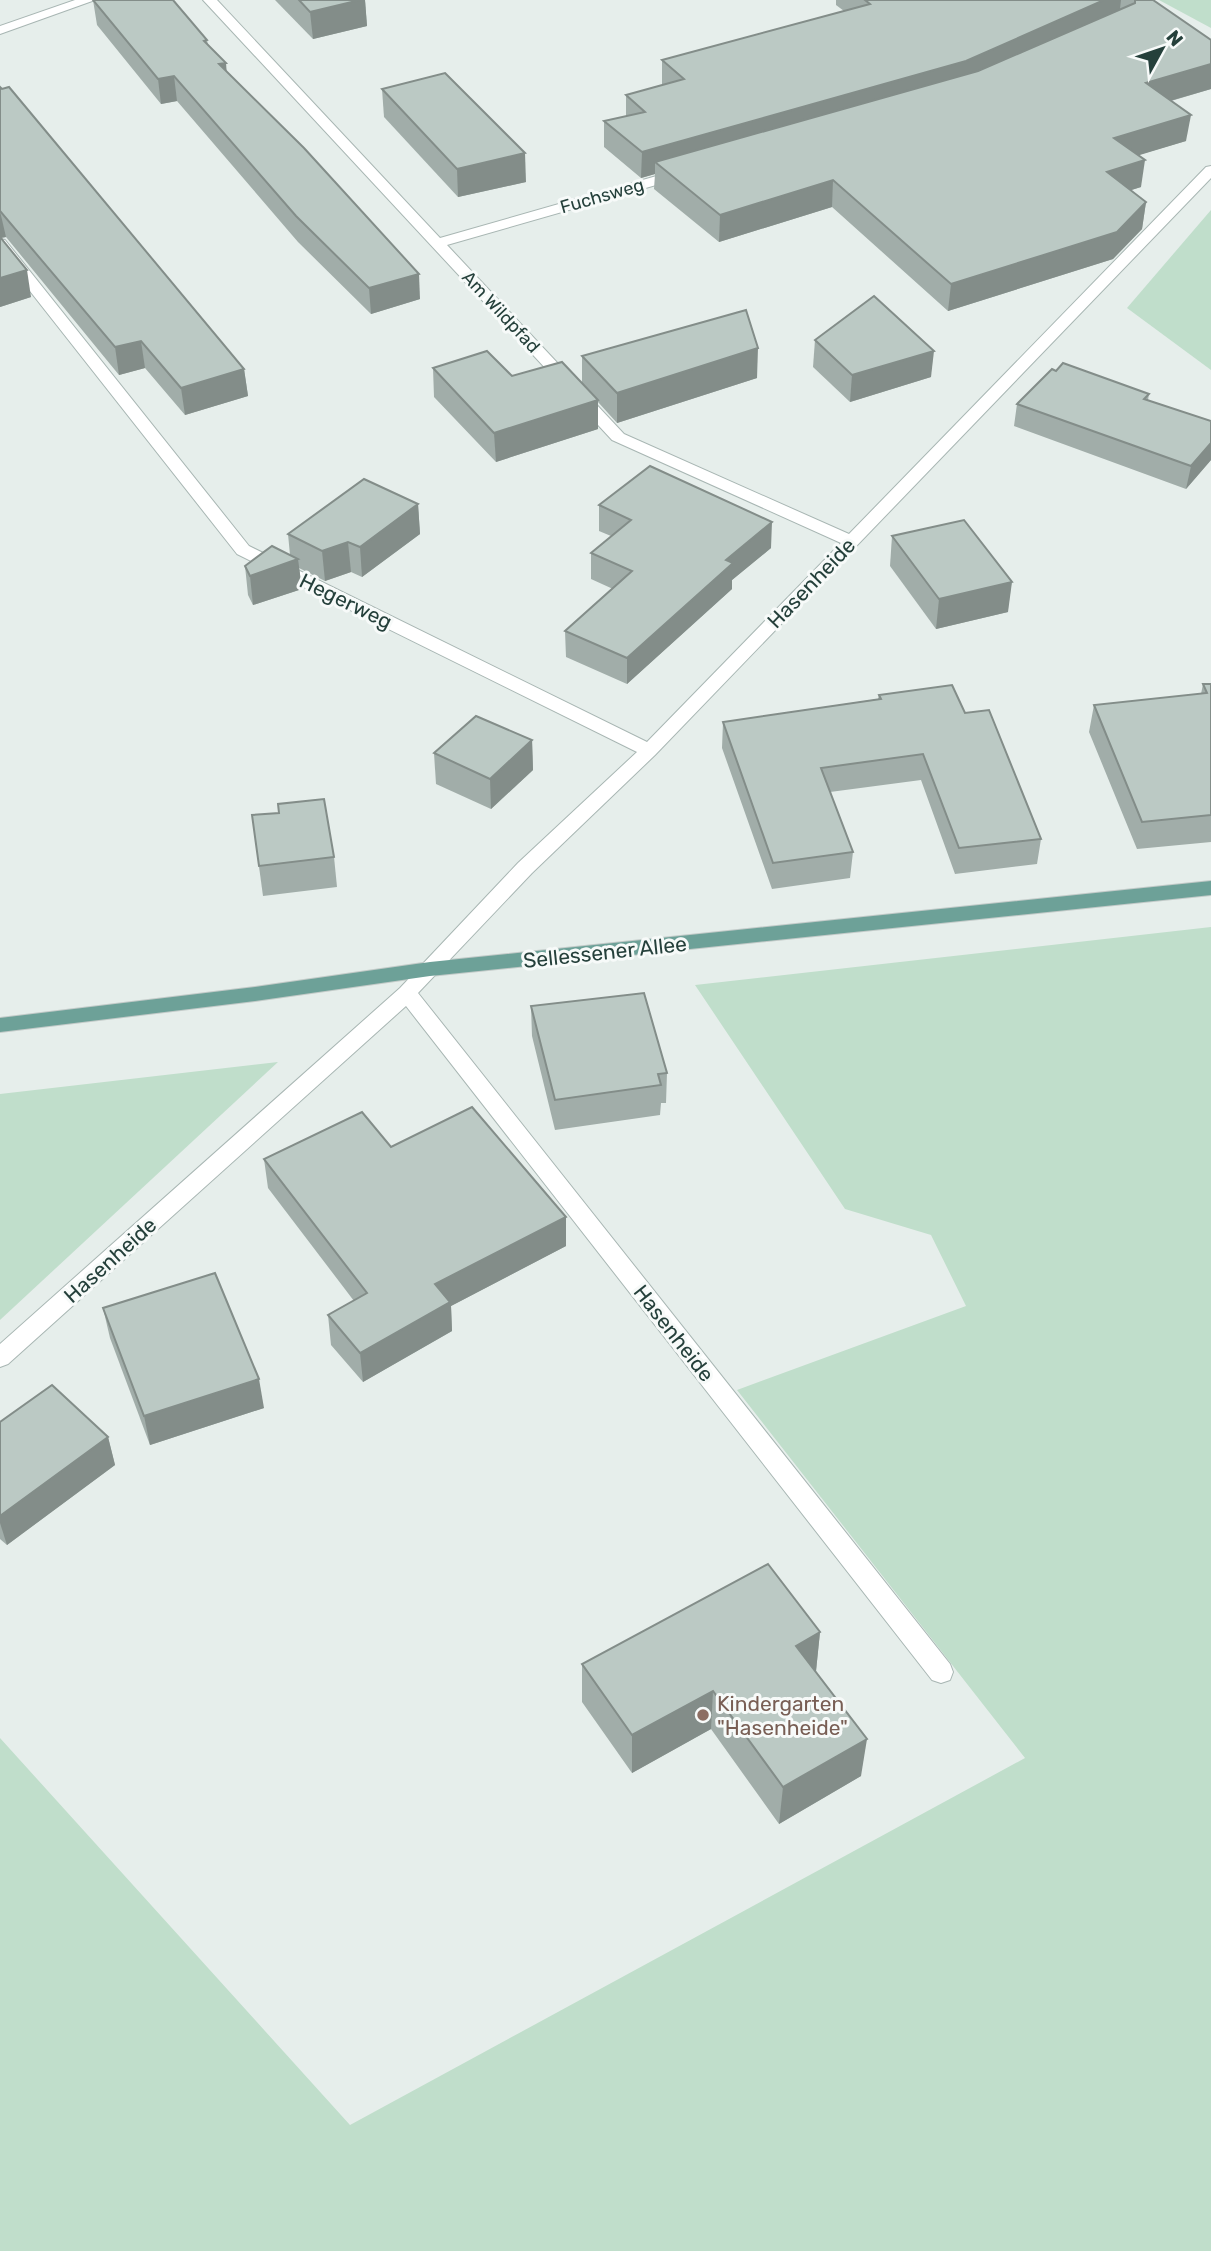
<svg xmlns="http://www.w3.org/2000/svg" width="1211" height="2251" font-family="Rubik,sans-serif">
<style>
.green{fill:#c0decb}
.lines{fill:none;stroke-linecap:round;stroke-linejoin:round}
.minor-casing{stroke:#a8b6b3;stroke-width:2}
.major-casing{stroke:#c2cac8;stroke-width:2}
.minor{fill:#fff;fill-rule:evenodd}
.major{fill:#6da198;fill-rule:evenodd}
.wall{fill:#a1ada9}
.shaded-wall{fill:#838d89}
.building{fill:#bbc9c4;stroke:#838d89;stroke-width:2}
.education-dot{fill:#8d6e63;stroke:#f7faf9;stroke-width:2.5}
.labels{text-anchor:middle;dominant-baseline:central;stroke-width:6;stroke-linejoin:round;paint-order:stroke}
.far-street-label{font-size:18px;fill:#25403b;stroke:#f7faf9}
.street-label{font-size:21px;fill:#25403b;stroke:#f7faf9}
.education-label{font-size:21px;fill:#785e54;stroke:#f7faf9;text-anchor:start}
</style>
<rect width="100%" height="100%" fill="#e6eeeb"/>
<!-- green -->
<g class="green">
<path d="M1159,0H1211V28Z"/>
<path d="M1211,210V370L1127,308Z"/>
<path d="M1211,927V2251H0V1738L350,2125L1025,1758L737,1390L966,1306L931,1235L845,1209L695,985Z"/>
<path d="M278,1062L0,1320V1094Z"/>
</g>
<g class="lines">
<!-- minor casing -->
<g class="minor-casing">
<g id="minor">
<path d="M75,0H95L0,34V26Z"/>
<path d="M203,0H217L440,238L674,171H684L686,174L684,177L447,245L624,434L849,534L1206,167L1211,166V178L655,755L532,873L418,993L950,1664L953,1672L950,1680L941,1683L932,1680L406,1006L8,1364L0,1367V1344L400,988L518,863L637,752L237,554L0,253V239L5,240L249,546L647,742L841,543L612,440Z"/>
</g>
</g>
<!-- major casing -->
<g class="major-casing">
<path id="major" d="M1211,881V895L430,976L255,1001L0,1032V1018L255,987L430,962Z"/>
</g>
<!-- minor -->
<use href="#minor" class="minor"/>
<!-- major -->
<use href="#major" class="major"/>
</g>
<!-- wall -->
<g class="wall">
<path d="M93,0L207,40L208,45L227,72L420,299L371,314L298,242L177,101L161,104L97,25Z"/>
<path d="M275,0H365L367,26L313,39Z"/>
<path d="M836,0H1153L1211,40V89L1171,101L1186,141L1138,155L1141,187L1131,190L1146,202L1142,229L1113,259L948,311L832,207L719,242L654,189L655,174L641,178L604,147V121L626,116V95L662,85V60L844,11L836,5Z"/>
<path d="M0,87L244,369L248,396L185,415L145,368L119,375L6,237L1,238L31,297L0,307Z"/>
<path d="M382,89L526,182L458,197L384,117Z"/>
<path d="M815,340L931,377L850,402L813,367Z"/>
<path d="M582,356L757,378L617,423L598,402V429L496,462L434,397L433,368L582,383Z"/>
<path d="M1149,394L1148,400L1211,421V460L1186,489L1014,426L1017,404Z"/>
<path d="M418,504L420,534L362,577L351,572L325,581L299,568L302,589L253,605L248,595L245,566L290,555L288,534Z"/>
<path d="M599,505L771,548L732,580V589L627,684L566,657L565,631L613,589L591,579V553L611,536L599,531Z"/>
<path d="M892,536L1008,612L936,629L890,566Z"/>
<path d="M1203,684H1211V842L1137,849L1089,732L1094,705L1201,694Z"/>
<path d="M879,695L965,713L1041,839L1037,864L955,874L921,780L830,792L853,852L850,878L772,889L722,748L723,722L878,699Z"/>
<path d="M532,740L533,770L491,809L436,784L434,753Z"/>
<path d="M252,815L334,857L337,887L263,896Z"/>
<path d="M531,1006L667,1073L666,1103H661L660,1115L555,1130L532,1036Z"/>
<path d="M391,1147L566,1246L451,1306L452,1331L363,1382L331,1345L328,1315L354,1301L268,1188L264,1159Z"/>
<path d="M103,1308L264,1408L150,1445L110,1338Z"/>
<path d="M0,1422L108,1437L115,1465L7,1545L0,1539Z"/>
<path d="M820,1632L816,1671H815L861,1776L779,1824L711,1729L632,1773L582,1702V1664Z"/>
</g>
<!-- shaded-wall -->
<g class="shaded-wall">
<path d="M360,0H365L367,26L313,39L310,12Z"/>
<path d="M1104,0H1121L1119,18L963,87L655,162V174L641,178L642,152Z"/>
<path d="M226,63L228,88L219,64Z"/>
<path d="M1211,64V89L1142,109L1146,83Z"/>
<path d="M174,76L177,101L161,104L158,79Z"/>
<path d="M1191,115L1186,141L1110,164L1114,138Z"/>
<path d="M525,153L526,182L458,197L457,169Z"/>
<path d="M1145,160L1141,187L1103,199L1107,172Z"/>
<path d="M833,180L832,207L719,242L720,215Z"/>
<path d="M1146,202L1142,229L1113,259L948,311L951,284Z"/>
<path d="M0,211L6,237L0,238Z"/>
<path d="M27,270L31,297L0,307V278Z"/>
<path d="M419,274L420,299L371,314L369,288Z"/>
<path d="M141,341L145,368L119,375L115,347Z"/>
<path d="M758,348L757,378L617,423V393Z"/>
<path d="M934,351L931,377L850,402L852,375Z"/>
<path d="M244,369L248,396L185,415L181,388Z"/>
<path d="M598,400V429L496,462L494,433Z"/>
<path d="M1211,443V460L1186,489L1191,466Z"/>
<path d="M418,504L420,534L362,577L360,547Z"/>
<path d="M772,522L771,548L732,580V589L627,684V658L726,560Z"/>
<path d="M348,542L351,572L325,581L322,551Z"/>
<path d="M298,559L302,589L253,605L250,576Z"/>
<path d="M1012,582L1008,612L936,629L939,599Z"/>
<path d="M532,740L533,770L491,809L490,779Z"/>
<path d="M566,1217V1246L451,1306L452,1331L363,1382L360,1353L435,1284Z"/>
<path d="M259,1379L264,1408L150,1445L144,1416Z"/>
<path d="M108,1437L115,1465L7,1545L0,1523V1516Z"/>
<path d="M820,1632L816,1671L792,1684L796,1646Z"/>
<path d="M713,1691L711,1729L632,1773V1735Z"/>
<path d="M867,1739L861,1776L779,1824L783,1787Z"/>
</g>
<!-- building -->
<g class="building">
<path d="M93,0H173L207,40L204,41L226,63L219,64L304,148L419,274L369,288L296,216L174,76L158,79Z"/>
<path d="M299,0H360L310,12Z"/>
<path d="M865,0H1104L966,61L642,152L604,121L645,112L626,95L684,79L662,60L870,4Z"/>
<path d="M1135,0H1153L1211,40V64L1146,83L1191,115L1114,138L1145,160L1107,172L1146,202L1117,232L951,284L833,180L720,215L655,162L978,71L1135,3Z"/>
<path d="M445,73L525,153L457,169L382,89Z"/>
<path d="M0,87L2,89L9,87L244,369L181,388L141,341L115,347L0,211Z"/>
<path d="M0,237L27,270L0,278Z"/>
<path d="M874,296L934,351L852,375L815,340Z"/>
<path d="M746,310L758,348L617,393L582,356Z"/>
<path d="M487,351L512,376L562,362L598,400L494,433L433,368Z"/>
<path d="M1063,363L1149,394L1144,399L1211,421V443L1191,466L1017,404L1052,369L1056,371Z"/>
<path d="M650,466L772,522L726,560L733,563L627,658L565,631L632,571L591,553L631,520L599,505Z"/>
<path d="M364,479L418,504L360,547L348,542L322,551L288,534Z"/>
<path d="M964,520L1012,582L939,599L892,536Z"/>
<path d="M272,546L298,559L250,576L245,566Z"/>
<path d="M1203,684H1211V815L1142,822L1094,705L1207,693Z"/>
<path d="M952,685L965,713L989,710L1041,839L959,848L923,754L821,768L853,852L773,863L723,722L881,699L879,695Z"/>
<path d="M476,716L532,740L490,779L434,753Z"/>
<path d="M324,799L334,857L259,866L252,815L279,813L278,804Z"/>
<path d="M644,993L667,1073L658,1074L661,1085L555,1100L531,1006Z"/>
<path d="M472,1107L566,1217L435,1284L450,1302L360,1353L328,1315L367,1293L264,1159L362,1112L391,1147Z"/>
<path d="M215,1273L259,1379L144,1416L103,1308Z"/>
<path d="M52,1385L108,1437L0,1516V1422Z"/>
<path d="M768,1564L820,1632L796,1646L867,1739L783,1787L713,1691L632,1735L582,1664Z"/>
</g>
<!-- markers -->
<circle class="education-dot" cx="703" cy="1715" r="7"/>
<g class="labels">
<!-- far-street labels -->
<g class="far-street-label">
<text transform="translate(602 196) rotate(-16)">Fuchsweg</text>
<text transform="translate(501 312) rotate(47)">Am Wildpfad</text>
</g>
<!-- street labels -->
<g class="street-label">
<text transform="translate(811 583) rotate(-46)">Hasenheide</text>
<text transform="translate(346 601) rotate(26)">Hegerweg</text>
<text transform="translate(605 952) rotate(-6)">Sellessener Allee</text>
<text transform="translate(110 1260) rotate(-42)">Hasenheide</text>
<text transform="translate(674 1333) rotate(52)">Hasenheide</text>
</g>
<!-- education labels -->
<g class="education-label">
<text x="717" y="1703">Kindergarten<tspan x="717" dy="24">"Hasenheide"</tspan></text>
</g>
</g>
<!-- north arrow -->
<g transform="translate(1162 49) rotate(50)" stroke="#f7faf9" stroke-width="5" paint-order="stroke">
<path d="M0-5L12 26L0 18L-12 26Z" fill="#25403b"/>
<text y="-10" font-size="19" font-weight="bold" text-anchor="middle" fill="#25403b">N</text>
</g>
</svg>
